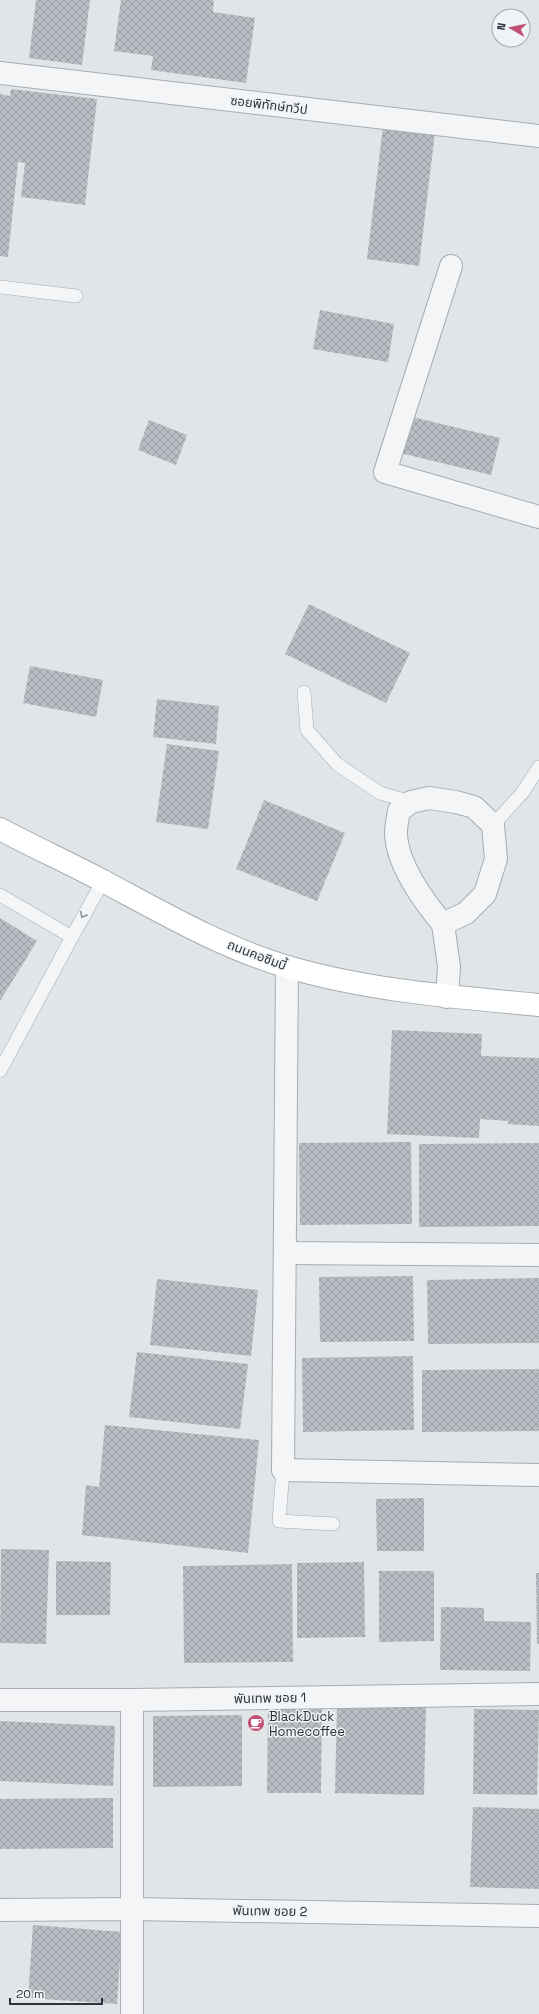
<svg xmlns="http://www.w3.org/2000/svg" width="539" height="2014" font-family="'Space Grotesk','Noto Sans Thai',sans-serif">
<style>
.building{fill:url(#building-cross-hatch)}
.lines{fill:none;stroke-linecap:round;stroke-linejoin:round}
.lane-casing{stroke:#a6acb2;stroke-width:14}
.street-casing{stroke:#a6acb2;stroke-width:24}
.secondary-casing{stroke:#a6acb2;stroke-width:24}
.lane{stroke:#f3f5f7;stroke-width:13}
.street{stroke:#f3f5f7;stroke-width:22}
.secondary{stroke:#fff;stroke-width:22}
.oneway{stroke:#8f949a}
.labels{text-anchor:middle;dominant-baseline:central;stroke-width:3;stroke-linejoin:round;paint-order:stroke}
.street-label{font-size:13px;fill:#2b343e;stroke:#f0f3f6}
.poi-label{font-size:13px;fill:#2b343e;stroke:#f0f3f6;text-anchor:start}
</style>
<defs>
<pattern id="building-cross-hatch" width="8" height="8" patternUnits="userSpaceOnUse"><rect width="8" height="8" fill="#b8bfc4"/><path d="M0 0l8 8M0 8l8-8" fill="none" stroke="#969ca1"/></pattern>
</defs>
<rect width="100%" height="100%" fill="#e0e5e8"/>
<!-- building -->
<g class="building">
<path d="M36,0H90L82,65L29,58Z"/>
<path d="M121,0H214L213,12L255,18L246,83L151,70L153,56L114,51Z"/>
<path d="M11,89L97,99L85,205L21,197L25,163L18,162L8,257L0,256V94L10,96Z"/>
<path d="M383,126L435,132L419,266L367,259Z"/>
<path d="M320,310L394,324L388,362L313,349Z"/>
<path d="M404,415L500,438L491,475L396,452Z"/>
<path d="M149,420L187,435L176,465L138,450Z"/>
<path d="M309,604L410,653L386,703L285,654Z"/>
<path d="M30,666L103,680L96,717L23,703Z"/>
<path d="M157,699L219,706L216,744L153,737Z"/>
<path d="M167,744L219,751L208,829L156,822Z"/>
<path d="M264,800L345,833L317,901L236,869Z"/>
<path d="M0,918L37,941L0,1001Z"/>
<path d="M392,1030L482,1034L481,1056L539,1058V1126L508,1124V1121L480,1119L479,1138L387,1134Z"/>
<path d="M411,1142L412,1224L300,1225L299,1143Z"/>
<path d="M539,1143V1226L419,1227V1144Z"/>
<path d="M413,1276L414,1341L320,1342L319,1277Z"/>
<path d="M539,1278V1343L428,1344L427,1280Z"/>
<path d="M157,1279L258,1290L251,1356L150,1345Z"/>
<path d="M137,1352L248,1364L240,1429L129,1417Z"/>
<path d="M413,1356L414,1430L303,1432L302,1358Z"/>
<path d="M539,1369V1431L422,1432V1370Z"/>
<path d="M105,1425L259,1440L248,1553L82,1535L86,1485L99,1487Z"/>
<path d="M424,1498V1551H377L376,1499Z"/>
<path d="M1,1549L49,1550L46,1644L0,1643Z"/>
<path d="M56,1561L111,1562L110,1615H56Z"/>
<path d="M364,1562L365,1637L297,1638V1563Z"/>
<path d="M292,1564L293,1662L184,1663L183,1566Z"/>
<path d="M379,1571H434V1641L379,1642Z"/>
<path d="M536,1573H539V1644H537Z"/>
<path d="M441,1607L484,1608V1621L531,1622L530,1671L440,1670Z"/>
<path d="M268,1705H322L321,1793H267Z"/>
<path d="M337,1705L426,1707L424,1795L335,1793Z"/>
<path d="M474,1709L539,1710L537,1795L473,1794Z"/>
<path d="M242,1715V1786L153,1787V1716Z"/>
<path d="M0,1721L115,1726L113,1786L0,1781Z"/>
<path d="M113,1798V1848L0,1849V1799Z"/>
<path d="M473,1807L539,1809V1889L470,1887Z"/>
<path d="M33,1925L122,1932L117,2004L28,1998Z"/>
</g>
<g class="lines">
<!-- lane casing -->
<g class="lane-casing">
<g id="lane">
<path d="M0,287L76,296"/>
<path d="M304,692L307,730L337,764L380,793L411,802"/>
<path d="M493,825L523,792L539,767"/>
<path d="M0,895L72,937L103,881"/>
<path d="M0,1071L72,937"/>
<path d="M283,1470L279,1521L333,1524"/>
</g>
</g>
<!-- street casing -->
<g class="street-casing">
<g id="street">
<path d="M0,73L539,136"/>
<path d="M451,266L385,472L539,517"/>
<path d="M429,798L456,802L474,807L493,825L496,859L485,894L466,913L443,924C424,902 396,863 396,832C396,825 398,818 399,811L411,802Z"/>
<path d="M443,924L449,967L447,997"/>
<path d="M287,967L283,1470L539,1475"/>
<path d="M285,1253L539,1255"/>
<path d="M0,1700H132L539,1694"/>
<path d="M0,1910L132,1909L539,1916"/>
<path d="M132,2014V1700"/>
</g>
</g>
<!-- secondary casing -->
<g class="secondary-casing">
<path id="secondary" d="M0,829C34,847 69,863 103,881C163,913 223,948 288,967C370,991 455,997 539,1005"/>
</g>
<!-- lane -->
<use href="#lane" class="lane"/>
<!-- street -->
<use href="#street" class="street"/>
<!-- secondary -->
<use href="#secondary" class="secondary"/>
</g>
<!-- one-way arrows -->
<defs><path id="oneway-chevron" d="M-2-3.5L2.5 0L-2 3.5" fill="none" stroke-width="1.6" stroke-linecap="round" stroke-linejoin="round"/></defs>
<use class="oneway" href="#oneway-chevron" transform="translate(83 915) rotate(119)"/>
<!-- icons -->
<defs>
<g id="cafe-disc" transform="scale(0.9)"><circle r="9.5" fill="#c15173" stroke="#f0f3f6"/><path d="M-5.5-4.5H6V0H3Q3 3.5 0 3.5H-2.5Q-5.5 3.5-5.5 0ZM3-3.2v2h1.7v-2ZM-6 4.5H4V6H-6Z" fill="#fff"/></g>
</defs>
<g fill-rule="evenodd">
<use href="#cafe-disc" x="256" y="1723"/>
</g>
<g class="labels">
<!-- street labels -->
<g class="street-label">
<text transform="translate(269 105) rotate(7)">ซอยพิทักษ์ทวีป</text>
<text transform="translate(257 955) rotate(21)">ถนนคอซิมบี้</text>
<text transform="translate(270 1698) rotate(-1)">พันเทพ ซอย 1</text>
<text transform="translate(270 1911) rotate(1)">พันเทพ ซอย 2</text>
</g>
<!-- poi labels -->
<g class="poi-label">
<text x="269" y="1716">BlackDuck<tspan x="269" dy="15">Homecoffee</tspan></text>
</g>
</g>
<!-- north arrow -->
<g transform="translate(511 28) rotate(279)"><circle r="19" fill="#f0f3f6" stroke="#a1a7ac"/>
<path d="M0-3L7 15L0 10L-7 15Z" fill="#c15173"/>
<text y="-6" font-size="11" font-weight="bold" text-anchor="middle" fill="#2b343e">N</text>
</g>
<!-- scale -->
<path d="M10 1998v6h92v-6" fill="none" stroke="#2b343e" stroke-width="2"/>
<text x="16" y="1998" font-size="12" fill="#2b343e" stroke="#f0f3f6" stroke-width="3" paint-order="stroke">20 m</text>
</svg>
